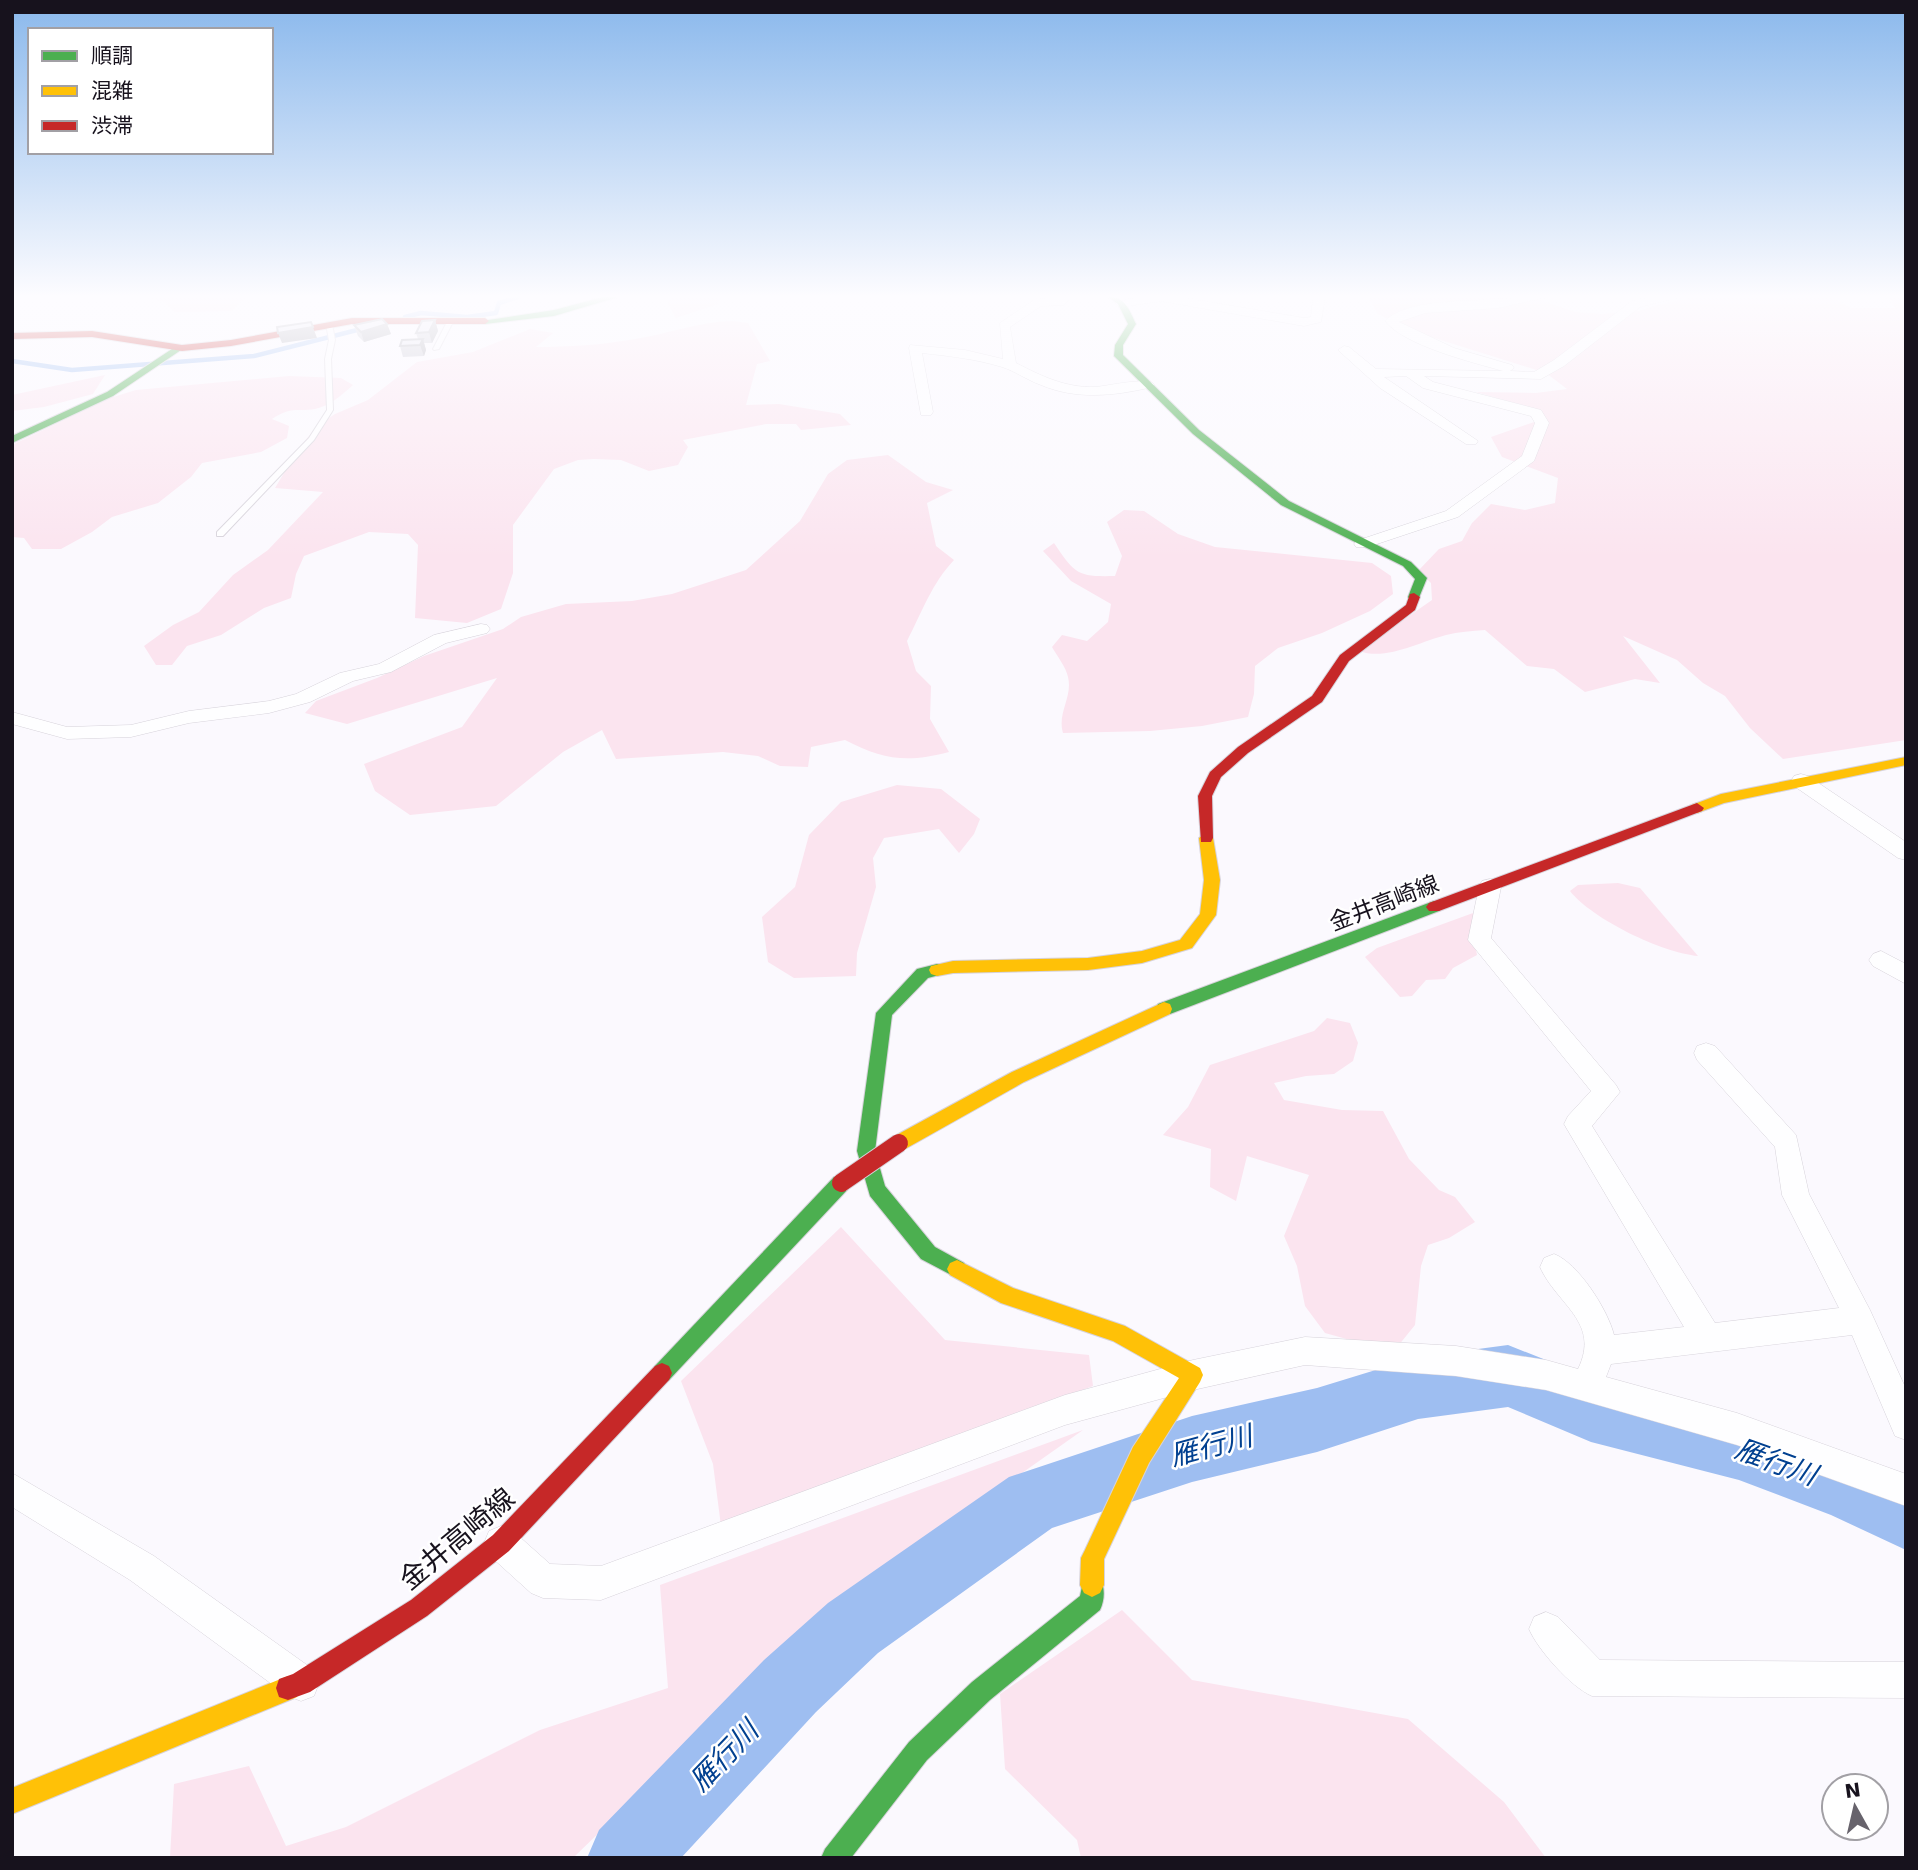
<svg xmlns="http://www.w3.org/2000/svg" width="1918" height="1870" font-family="'DejaVu Sans','Noto Sans JP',sans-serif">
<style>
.green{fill:#fbe4ef}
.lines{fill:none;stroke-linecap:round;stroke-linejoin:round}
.stream{stroke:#9ebef1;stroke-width:4.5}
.river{fill:#9ebef1;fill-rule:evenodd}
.lane-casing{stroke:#d7d3db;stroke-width:2}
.street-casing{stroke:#d7d3db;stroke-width:1}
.fast-casing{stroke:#d7d3db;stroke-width:2}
.slow-casing{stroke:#d7d3db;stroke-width:2}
.jam-casing{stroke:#d7d3db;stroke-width:2}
.lane{fill:#fefeff;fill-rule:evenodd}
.street{fill:#fefeff;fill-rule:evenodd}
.fast{fill:#4caf50;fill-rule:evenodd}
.slow{fill:#ffc107;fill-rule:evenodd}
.jam{fill:#c62828;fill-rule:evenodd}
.jam-bridge-casing{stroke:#d7d3db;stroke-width:20;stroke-linecap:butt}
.jam-bridge{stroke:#c62828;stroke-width:18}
.wall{fill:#c2c2cd}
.shaded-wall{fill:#9e9ea7}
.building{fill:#e2e2ee;stroke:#9e9ea7;stroke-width:2}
.labels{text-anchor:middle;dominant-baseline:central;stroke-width:5;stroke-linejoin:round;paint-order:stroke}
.street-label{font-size:23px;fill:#17121d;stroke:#fff}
.near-water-label{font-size:28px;font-style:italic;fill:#014090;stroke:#fff}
.near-street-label{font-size:28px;fill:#17121d;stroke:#fff}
</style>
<rect width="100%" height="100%" fill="#fbf9fe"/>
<!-- green -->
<g class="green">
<path d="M147,297H247L231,311L175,312L164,302Z"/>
<path d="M672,297H717L719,298L718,304L676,318L667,302Z"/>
<path d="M1368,297H1532L1575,312L1602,314L1639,311L1657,305L1697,297H1831L1851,308H1895L1889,297H1906V740L1783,759L1750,728L1725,696L1703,683L1677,660L1623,636L1660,683L1635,679L1585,692L1554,669L1527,666L1485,630C1472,631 1458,632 1446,635C1419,642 1386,661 1359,651L1432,600L1431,583L1418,571L1439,549L1462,541L1472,523L1491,504L1525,510L1555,503L1558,478L1502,457L1491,437L1537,421L1513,403L1476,392L1536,393L1567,389L1546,373L1412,331L1378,314Z"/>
<path d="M732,321L748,323L770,361L757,364L746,405L779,404L840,414L851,425L801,430L796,424H766L683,440L688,447L678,465L649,471L621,460L594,459L578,460L554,469L513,525V573L501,609L467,623L415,618L418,545L408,534L369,532L304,556L296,574L291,598L264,608L221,635L187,646L172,665H156L144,646L173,625L199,612L233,575L268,550L323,492L275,488L299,448L318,425L335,414L368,400L417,362L473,352L530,329L553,333L536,347C569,347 602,345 635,339C668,334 698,322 732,321Z"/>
<path d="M105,375L93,394L44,407L12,411V395Z"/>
<path d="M289,376L341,378L353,385C342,395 329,406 315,409C294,412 292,406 272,419L289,426L287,438L261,452L202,463L191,477L158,503L112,517L92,532L61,549H32L24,538L12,537V445L110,398L136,390Z"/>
<path d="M888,455L926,482L953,490L927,503L936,546L954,560C932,583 922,612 907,641L916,671L931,686L930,719L949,752C907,763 883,760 845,740L811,747L808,767L780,766L758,756L723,752L616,759L602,730L563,752L496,806L410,815L375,791L364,764L462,727L497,678L347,724L305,713L316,701L377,678L424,656L503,629L521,617L566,604L632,601L672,594L746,570L800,521L828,474L847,460Z"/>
<path d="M1124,510L1144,511L1178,534L1215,547L1372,563L1391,576L1393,594L1370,611L1322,633L1278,648L1255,666L1254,694L1248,717L1202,726L1150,731L1063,733C1057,713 1073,697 1068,677C1066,667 1057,656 1052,647L1062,635L1087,641L1108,622L1111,604L1071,581L1043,551L1054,543C1075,574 1077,577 1115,576L1122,556L1107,522Z"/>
<path d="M897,785L941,789L980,819L974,834L959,853L939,829L884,838L873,858L876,887L857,953L856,976L794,978L768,962L762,917L795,887L809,835L841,802Z"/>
<path d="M1618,883L1640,888L1698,956C1662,953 1592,919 1570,891L1578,885Z"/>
<path d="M1484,909L1474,940L1477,955L1453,968L1445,979L1426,980L1412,996L1400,997L1365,957L1377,948Z"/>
<path d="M1327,1018L1350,1023L1358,1043L1353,1061L1334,1074L1306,1076L1274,1083L1284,1100L1342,1110L1383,1111L1409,1159L1439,1190L1455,1197L1475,1222L1449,1238L1428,1245L1421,1266L1415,1325L1398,1346L1361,1343L1325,1333L1305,1306L1297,1266L1284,1236L1309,1175L1247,1156L1236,1201L1210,1187L1211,1149L1163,1135L1188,1107L1210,1065L1314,1031Z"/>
<path d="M841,1227L945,1340L1089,1355L1093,1386L721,1526L713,1464L681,1381Z"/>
<path d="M1083,1430L923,1543L761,1675L573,1858H170L174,1784L249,1766L286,1846L346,1827L540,1730L668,1688L660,1585Z"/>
<path d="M1122,1610L1192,1680L1408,1719L1504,1802L1546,1858H1081L1077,1840L1005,1769L1000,1694Z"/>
</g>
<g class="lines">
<!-- stream -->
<g class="stream">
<path d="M405,317L421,313L467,317L496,313L499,303L518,297"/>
<path d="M12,361L72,370L254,356L365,328"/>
</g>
<!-- river -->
<path class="river" d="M1508,1345L1591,1378L1739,1414L1848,1455L1906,1481V1550L1831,1515L1739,1480L1591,1442L1508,1407L1418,1419L1317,1452L1192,1482L1052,1528L878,1653L816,1712L681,1858H587L599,1830L764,1660L828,1603L1009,1477L1192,1416L1317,1388L1418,1357Z"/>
<!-- lane casing -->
<g class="lane-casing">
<g id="lane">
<path d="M450,320L453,322L439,349L434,350L433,349L447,322Z"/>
<path d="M329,322L332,324L335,340L331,359L333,410L314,440L223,536H217V532L309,438L327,410L325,359L329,340L326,324Z"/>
</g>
</g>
<!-- street casing -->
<g class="street-casing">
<g id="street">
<path d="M1058,297H1071L1064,305L1041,306L1010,327L1016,363C1041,376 1066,388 1095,387C1109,386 1145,377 1154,384L1152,387C1115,396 1076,400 1041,385C1027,380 1015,371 1002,367C976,359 949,356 922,353L933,412L931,415H921L909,348L910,345L965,350L1003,359L1000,323L1034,300Z"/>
<path d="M1137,297H1179L1304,318L1311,317L1313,297H1325L1321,322L1304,326L1161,301L1121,307L1115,303Z"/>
<path d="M1519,297H1547L1498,308L1425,313L1399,322L1454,348L1512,365L1514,368L1510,371L1534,372L1554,360L1632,301L1653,297H1680L1640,307L1564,366L1541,379L1424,376L1433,382L1541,410L1549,423L1534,461L1458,517L1368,547H1356L1354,544L1356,541L1446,511L1522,456L1535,423L1531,416L1423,388L1406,376L1384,377L1478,441L1476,444H1466L1380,388L1338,350L1344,346L1349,347L1376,369L1503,371C1472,362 1405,346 1385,321C1410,296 1484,303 1519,297Z"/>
<path d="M481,624L487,625L490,629L487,633L446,643L391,672L353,681L310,702L269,713L189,723L131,737L67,739L12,724V712L67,727L131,725L189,711L269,701L296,694L340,673L379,664L434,635Z"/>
<path d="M1801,774L1808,776L1906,842V860L1898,858L1794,786L1791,781L1794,776Z"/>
<path d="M1490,879L1498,881L1501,887L1491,938L1616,1085L1620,1092L1592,1126L1715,1323L1839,1308L1782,1195L1775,1147L1697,1060L1694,1053L1697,1046L1706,1043L1715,1046L1796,1135L1809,1194L1870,1310L1906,1389V1440L1895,1436L1852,1335L1611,1364L1606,1377L1737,1413L1906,1474V1506L1737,1445L1546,1390L1456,1376L1305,1365L1193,1390L1065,1425L601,1600L543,1598L531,1593L489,1555L484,1543L489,1531L501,1526L513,1531L550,1564L601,1566L1065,1395L1193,1360L1305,1337L1456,1346L1546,1360L1578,1369C1601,1322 1557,1305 1540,1267L1544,1258L1554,1254C1578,1263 1608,1310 1614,1335L1684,1327L1564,1124L1568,1116L1591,1091L1468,940L1479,887L1482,881Z"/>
<path d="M1881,951L1906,964V984L1873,966L1869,960L1873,954Z"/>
<path d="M12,1473L154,1556L314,1670L319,1683L314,1696L301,1701L288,1696L130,1580L12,1507Z"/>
<path d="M1546,1612L1558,1617L1600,1660L1906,1662V1698L1592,1696C1571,1687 1538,1650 1529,1629L1534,1617Z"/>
</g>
</g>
<!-- fast casing -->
<g class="fast-casing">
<g id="fast">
<path d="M603,297H618L554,316L485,324L481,321L554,310Z"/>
<path d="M1108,297C1126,297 1129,310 1136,324L1123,345V355L1199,430L1289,501L1411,562L1427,578L1418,600H1410L1408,597L1415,579L1403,566L1281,505L1193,434L1114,356L1115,345L1128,324L1118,304Z"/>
<path d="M178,345L181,346V350L113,396L12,443V436L107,392Z"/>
<path d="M1434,901L1439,903L1442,907L1439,911L1170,1014H1158L1156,1009L1158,1004Z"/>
<path d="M937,964L943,966L945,970L943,974L928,978L892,1015L875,1151L885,1186L935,1247L964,1263L967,1269L964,1275L957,1278L921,1259L870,1196L857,1151L876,1013L917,969Z"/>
<path d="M841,1175L848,1177L850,1183L848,1189L669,1380L662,1383L655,1380L652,1373L655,1366L834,1177Z"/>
<path d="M1092,1573L1100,1577C1105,1588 1105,1599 1100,1610L990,1700L927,1760L851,1858H821L825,1849L909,1742L972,1682L1080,1596L1084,1577Z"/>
</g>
</g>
<!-- slow casing -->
<g class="slow-casing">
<g id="slow">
<path d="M1906,757V765L1724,803L1697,813L1690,808L1692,805L1721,794Z"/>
<path d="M1206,833L1213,838L1220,880L1216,915L1192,948L1142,963L1088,970L953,973L937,976L931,974L929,970L931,966L953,961L1088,958L1142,951L1180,940L1200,914L1204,880L1199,838Z"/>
<path d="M1164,1002L1170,1004L1172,1009L1170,1014L1024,1082L905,1149L899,1151L893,1149L890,1143L893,1137L1012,1072Z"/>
<path d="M957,1260L1013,1288L1125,1326L1200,1368L1203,1375L1200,1382L1149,1463L1104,1559V1585L1100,1593L1092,1597L1084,1593L1080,1585L1081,1558L1085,1550L1133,1447L1179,1378L1113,1341L1001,1303L950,1275L947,1269L950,1263Z"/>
<path d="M288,1676L297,1679L300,1688L297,1697L12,1814V1788Z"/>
</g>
</g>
<!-- jam casing -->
<g class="jam-casing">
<g id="jam">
<path d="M352,318H485L489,321L485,324H352L231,346L182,351L92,337L12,339V333L92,331L182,345L231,340Z"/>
<path d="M1414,593L1420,597L1415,610L1349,661L1322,702L1248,753L1221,777L1212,796L1213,838L1211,842H1201L1198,796L1210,772L1238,747L1312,696L1340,655L1406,605L1410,594Z"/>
<path d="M1697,803L1704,808L1702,811L1439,911H1429L1426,907L1429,903Z"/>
<path d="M662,1363L669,1366L672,1373L669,1380L509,1551L427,1616L310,1692L288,1700L279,1697L276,1688L279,1679L293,1674L411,1600L493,1535L655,1366Z"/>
</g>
</g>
<!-- lane -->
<use href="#lane" class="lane"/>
<!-- street -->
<use href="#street" class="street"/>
<!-- fast -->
<use href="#fast" class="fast"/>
<!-- slow -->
<use href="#slow" class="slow"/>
<!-- jam -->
<use href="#jam" class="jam"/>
<!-- jam-bridge casing -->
<g class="jam-bridge-casing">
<path id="jam-bridge" d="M841,1183L899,1143"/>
</g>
<!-- jam-bridge -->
<use href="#jam-bridge" class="jam-bridge"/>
</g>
<!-- wall -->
<g class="wall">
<path d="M435,320L438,331L432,343H424L426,350L424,356L403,357L400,346L418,339L416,333Z"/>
<path d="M387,324L391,334L364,342L358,336L354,325Z"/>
</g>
<!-- shaded-wall -->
<g class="shaded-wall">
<path d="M435,320L438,331L432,343L429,332Z"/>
<path d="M311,322L317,338L282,343L278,333Z"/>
<path d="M387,324L391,334L364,342L361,332Z"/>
<path d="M423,339L426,350L424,356L420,345Z"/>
</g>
<!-- building -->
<g class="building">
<path d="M382,319L387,324L361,332L354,325Z"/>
<path d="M435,320L429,332L416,333L422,321Z"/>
<path d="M311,322L313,327L278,333L277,327Z"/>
<path d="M423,339L420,345L400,346L402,340Z"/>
</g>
<!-- sky -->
<linearGradient id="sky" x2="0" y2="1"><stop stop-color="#8ab8ec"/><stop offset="0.53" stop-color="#fdfcff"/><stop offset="1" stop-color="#fdfcff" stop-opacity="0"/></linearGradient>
<rect width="1918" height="559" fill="url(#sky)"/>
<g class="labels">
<!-- street labels -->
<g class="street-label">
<text transform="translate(1384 903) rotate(-21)">金井高崎線</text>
</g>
<!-- near-water labels -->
<g class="near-water-label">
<text transform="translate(1211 1446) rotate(-15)">雁行川</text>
<text transform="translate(1776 1462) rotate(20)">雁行川</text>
<text transform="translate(724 1756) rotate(-46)">雁行川</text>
</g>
<!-- near-street labels -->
<g class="near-street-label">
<text transform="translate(457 1539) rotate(-40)">金井高崎線</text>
</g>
</g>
<!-- border -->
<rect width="1918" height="1870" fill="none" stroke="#17121d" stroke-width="28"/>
<!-- legend -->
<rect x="28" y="28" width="245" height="126" fill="#ffffff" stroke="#a2a0a5" stroke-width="2"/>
<rect x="42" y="51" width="35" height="10" fill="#4caf50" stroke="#a2a0a5" stroke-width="2"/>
<text x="91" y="63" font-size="21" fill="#17121d">順調</text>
<rect x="42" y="86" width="35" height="10" fill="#ffc107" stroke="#a2a0a5" stroke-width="2"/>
<text x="91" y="98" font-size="21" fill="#17121d">混雑</text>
<rect x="42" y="121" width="35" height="10" fill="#c62828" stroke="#a2a0a5" stroke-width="2"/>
<text x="91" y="133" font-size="21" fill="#17121d">渋滞</text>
<!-- north arrow -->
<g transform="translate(1855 1807) rotate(352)"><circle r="33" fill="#ffffff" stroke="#a2a0a5" stroke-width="2"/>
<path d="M0-5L12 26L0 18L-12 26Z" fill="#67636c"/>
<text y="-10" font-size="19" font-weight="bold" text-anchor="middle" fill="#17121d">N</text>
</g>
</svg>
